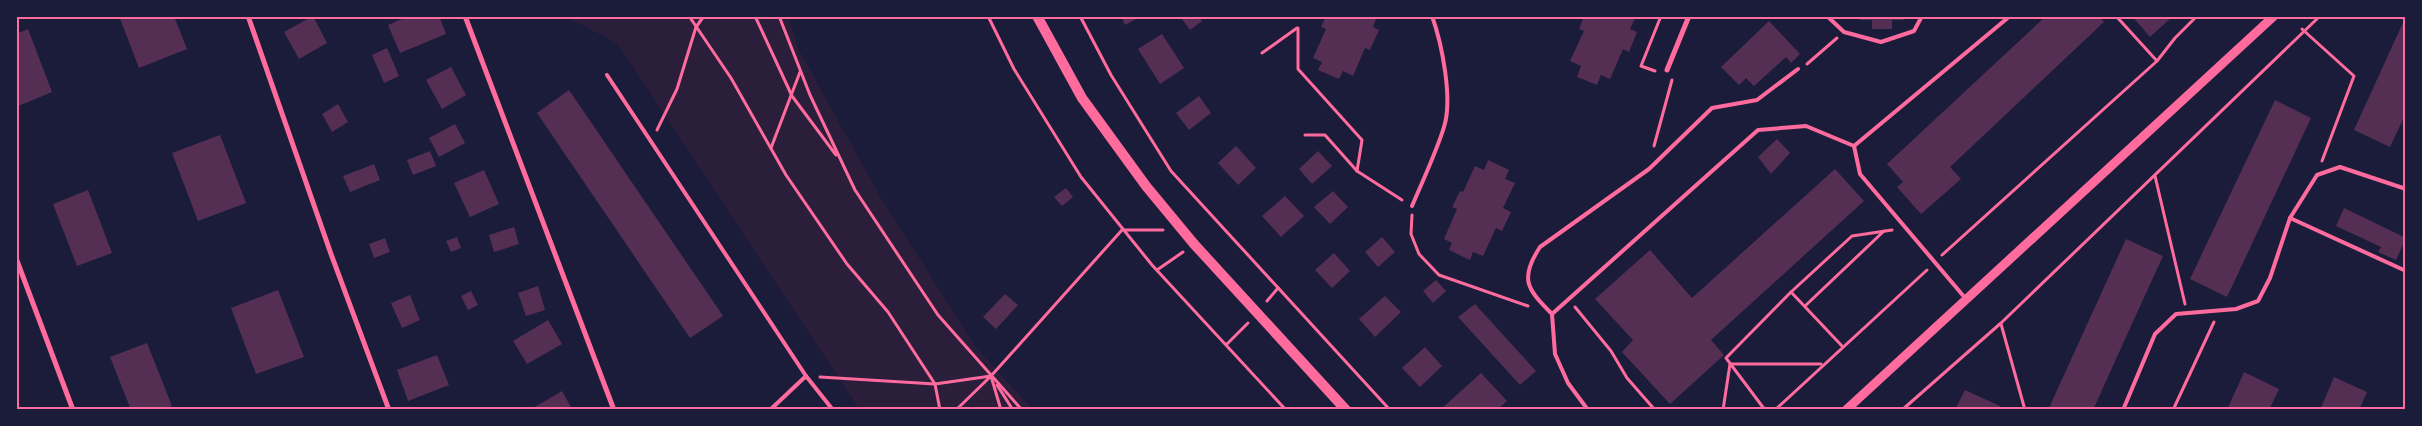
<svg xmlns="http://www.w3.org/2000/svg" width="2422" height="426" font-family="'Playfair Display',serif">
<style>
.green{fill:#2a1e3b}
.building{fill:#542f53}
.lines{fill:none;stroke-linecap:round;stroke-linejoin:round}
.path{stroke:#ff6b9d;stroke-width:3}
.service{stroke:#ff6b9d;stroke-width:4}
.minor{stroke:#ff6b9d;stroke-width:5}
.tertiary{stroke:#ff6b9d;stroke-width:9}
.secondary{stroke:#ff6b9d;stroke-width:10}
.neatline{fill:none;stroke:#ff6b9d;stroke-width:2}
</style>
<rect width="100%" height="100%" fill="#1b1b3a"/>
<!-- green -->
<path class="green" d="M564,16H788L799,50L881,198L977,349L1034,410H860L617,43Z"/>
<!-- building -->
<g class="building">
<path d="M119,16H174L187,49L139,68Z"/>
<path d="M313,16L327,43L299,59L284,32Z"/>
<path d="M409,16H439L446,34L400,53L388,25Z"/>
<path d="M1121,16H1142L1125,25Z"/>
<path d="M1180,16H1199L1202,21L1190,30Z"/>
<path d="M1326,16H1377L1373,27L1379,30L1370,50L1365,48L1353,76L1343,71L1339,79L1318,70L1322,62L1313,58L1326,29L1321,27Z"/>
<path d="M1584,16H1636L1630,29L1637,32L1629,52L1623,49L1610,79L1601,75L1597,85L1577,77L1581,66L1570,61L1584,31L1579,29Z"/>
<path d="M1860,16H1904V20H1892V29H1872V20H1860Z"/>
<path d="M2046,16H2099L2104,22L1950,167L1961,179L1921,214L1897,187L1903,182L1887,164Z"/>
<path d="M2132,16H2173L2150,37Z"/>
<path d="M2406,16V113L2390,147L2354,130Z"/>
<path d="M1769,21L1800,54L1791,63L1786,57L1754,86L1746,78L1739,85L1721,67Z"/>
<path d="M28,29L52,92L16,107V34Z"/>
<path d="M1162,34L1184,68L1160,84L1138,49Z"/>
<path d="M387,48L399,76L384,83L372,55Z"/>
<path d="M451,67L466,95L442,109L426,80Z"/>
<path d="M569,90L723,316L690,338L537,113Z"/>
<path d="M1199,96L1211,113L1189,130L1176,113Z"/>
<path d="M2275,100L2311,118L2227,297L2190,279Z"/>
<path d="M338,104L348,122L332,132L322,114Z"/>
<path d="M455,124L465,143L439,157L429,138Z"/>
<path d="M220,135L246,203L198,221L172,153Z"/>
<path d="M1777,139L1790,153L1771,174L1758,157Z"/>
<path d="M1236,146L1256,168L1238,185L1218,163Z"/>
<path d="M430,151L436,166L413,175L407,160Z"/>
<path d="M1318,151L1332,166L1312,184L1299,169Z"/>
<path d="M1488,160L1509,170L1505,179L1515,183L1503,208L1511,212L1502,231L1496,228L1483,256L1473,252L1470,260L1449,250L1452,243L1444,239L1457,209L1452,207L1460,191L1463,192L1475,166L1484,170Z"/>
<path d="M374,164L380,180L350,192L343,176Z"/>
<path d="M1835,169L1864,201L1711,340L1724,355L1670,404L1622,352L1633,340L1595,299L1650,250L1692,298Z"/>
<path d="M484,170L499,204L470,217L454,183Z"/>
<path d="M1066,188L1073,197L1062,206L1054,197Z"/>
<path d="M88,190L112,253L77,266L53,204Z"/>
<path d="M1333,191L1348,207L1330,224L1314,207Z"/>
<path d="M1285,196L1304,216L1281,237L1262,216Z"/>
<path d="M2344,208L2406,238L2396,260L2378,252L2381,247L2336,226Z"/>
<path d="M514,227L519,244L494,252L489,235Z"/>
<path d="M457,237L461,248L451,252L446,241Z"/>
<path d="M1382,237L1395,252L1378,267L1365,252Z"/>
<path d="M385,238L390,252L374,258L369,244Z"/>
<path d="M2126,239L2163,256L2131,326L2093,410H2048Z"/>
<path d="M1334,253L1350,271L1332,288L1315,270Z"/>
<path d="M1436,280L1446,291L1433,303L1423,291Z"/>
<path d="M538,286L545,310L526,316L518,293Z"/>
<path d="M278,290L304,357L256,374L231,308Z"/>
<path d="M471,291L478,305L468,310L461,296Z"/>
<path d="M1005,294L1018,305L996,329L983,317Z"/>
<path d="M410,295L420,320L402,328L391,303Z"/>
<path d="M1385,296L1401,312L1375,337L1359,319Z"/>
<path d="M1475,304L1536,371L1520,385L1458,317Z"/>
<path d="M548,320L562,344L527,364L513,341Z"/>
<path d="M147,343L172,406L163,410H131L110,357Z"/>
<path d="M1425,347L1442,366L1420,387L1402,368Z"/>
<path d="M437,355L449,385L408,401L397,370Z"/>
<path d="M2244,372L2279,389L2269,410H2227Z"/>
<path d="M1481,373L1507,401L1497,410H1440Z"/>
<path d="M2334,377L2367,392L2359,410H2320Z"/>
<path d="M1965,390L2000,406L1999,410H1955Z"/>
<path d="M562,391L571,407L567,410H534L533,408Z"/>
</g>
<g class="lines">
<!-- path -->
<g class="path">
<path d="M689,16L731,78L786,175L847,264L888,312L935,384L940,410"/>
<path d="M755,16L792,96L836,155"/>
<path d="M779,16L810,95L855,190L938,315L1022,410"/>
<path d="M988,16L1014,69L1081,177L1152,265L1286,410"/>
<path d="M1080,16L1111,75L1171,171L1390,410"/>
<path d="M2116,16L2157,61"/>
<path d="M1298,28V69L1362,140L1357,171"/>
<path d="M2302,29L2354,76L2322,161"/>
<path d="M1262,53L1297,28"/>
<path d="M1807,64L1837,38"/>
<path d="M1655,71L1641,66L1661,16"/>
<path d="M657,130L677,89L696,27L704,16"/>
<path d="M1305,135H1325L1357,171L1402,200"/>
<path d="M1654,146L1672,80"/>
<path d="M771,148L800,72"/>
<path d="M2155,176L2185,304"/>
<path d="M1412,215L1411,234L1419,254L1439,275L1528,306"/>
<path d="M1942,255L2157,61L2175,38L2197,16"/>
<path d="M1157,270L1183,252"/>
<path d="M1791,292L1852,236L1892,230"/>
<path d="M1267,301L1278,288"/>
<path d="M1805,306L1884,231"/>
<path d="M1575,307L1611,351L1627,378L1655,410"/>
<path d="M2001,324L2025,410"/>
<path d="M1227,344L1248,323"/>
<path d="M991,376L1001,410"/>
<path d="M820,377L935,384L991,376"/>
<path d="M992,378L991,376L1122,230H1163"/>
<path d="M997,385L1013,410"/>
<path d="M956,410L991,376"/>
<path d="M1723,410L1730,364H1821"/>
<path d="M1765,410L1726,358L1791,292L1842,346"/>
<path d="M1775,410L1927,270"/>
<path d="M1902,410L2001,323L2320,16"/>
<path d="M2173,410L2214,322"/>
</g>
<!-- service -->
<g class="service">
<path d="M1827,16L1844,32L1881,42L1914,31L1922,16"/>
<path d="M607,75L806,376L833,410"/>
<path d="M1854,146L1860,174L1966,299"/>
<path d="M1412,206C1423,180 1436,153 1444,127C1453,99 1442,44 1432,16"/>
<path d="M2290,218L2406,271"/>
<path d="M1552,314C1527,289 1519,279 1540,247L1649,169L1712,108L1757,100L1798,69"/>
<path d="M770,410L806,376"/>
<path d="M1588,410L1568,383L1555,354L1552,314L1758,130L1806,126L1854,146L2010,16"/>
<path d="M2123,410L2155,334L2176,314L2236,309L2258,301L2270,278L2290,218L2317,175L2340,167L2406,189"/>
</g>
<!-- minor -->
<g class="minor">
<path d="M248,16L331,254L389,410"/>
<path d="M465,16L614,410"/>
<path d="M1667,70L1689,16"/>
<path d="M16,258L73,410"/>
</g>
<!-- tertiary -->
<path class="tertiary" d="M1846,410L2274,16"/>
<!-- secondary -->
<path class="secondary" d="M1037,16L1082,98L1146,186L1194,244L1346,410"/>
</g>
<!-- border -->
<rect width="2422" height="426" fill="none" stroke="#1b1b3a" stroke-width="35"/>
<rect x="18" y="18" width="2386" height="390" class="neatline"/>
</svg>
